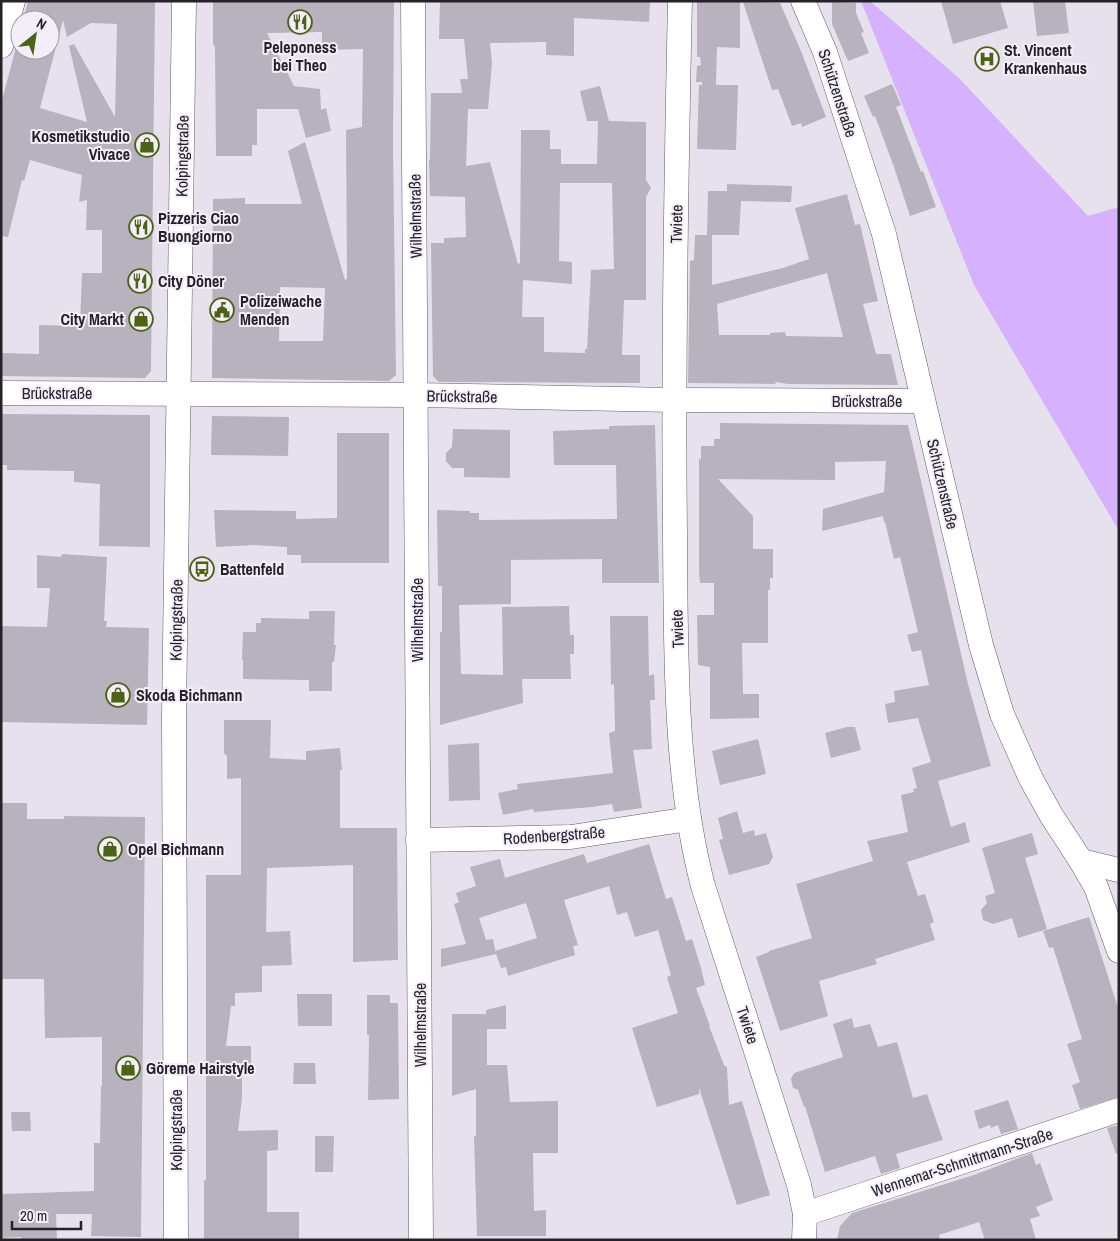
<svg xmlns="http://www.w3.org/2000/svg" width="1120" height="1241" font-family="'Archivo Narrow',sans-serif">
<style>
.green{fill:#d5b1fe}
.building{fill:#b7b2be;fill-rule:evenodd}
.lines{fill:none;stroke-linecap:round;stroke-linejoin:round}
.street-casing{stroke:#5f5a65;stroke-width:25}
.street{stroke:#fff;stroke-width:24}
.labels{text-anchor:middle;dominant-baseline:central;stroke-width:4;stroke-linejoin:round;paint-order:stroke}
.poi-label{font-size:16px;font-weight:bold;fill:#242227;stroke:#f4eefb;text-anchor:start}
.street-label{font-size:16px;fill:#242227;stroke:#f4eefb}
</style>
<rect width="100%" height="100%" fill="#e7e1ee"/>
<!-- green -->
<path class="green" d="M861,1H870L960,79L1088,216L1119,207V531L974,285Z"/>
<!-- building -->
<g class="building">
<path d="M28,1H155L151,371L145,378L1,376V353L39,354V325L80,326L82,273H102V230H86L87,200L79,202L82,175L30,160L24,181L22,180L8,237L1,236V104L20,32V50H50V20H23ZM63,20L67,37L91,23L117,24L115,117L74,44L69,46L87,122L40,108Z"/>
<path d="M213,1H394L393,146L396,375L389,381L212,378L213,199L245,198V204H302L288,151L305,142L345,280L347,279L346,130L362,127L363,49L322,50V32L267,33L294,86L320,89L321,110L326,108L331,131L306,138L298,109H257V145H252V156H216L215,47L213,44ZM280,287L325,288L323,341H279Z"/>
<path d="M440,1H650L649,22L574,18V56L546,55V42L490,43L492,63L488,109H468L466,166L490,162L518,264L520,263L521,130H550V149H561V164H597L598,121H587L580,91L600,86L609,121L646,122V180L651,188L646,197V300H624L622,355H640V383L439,382L433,376L431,243H444V238L466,237L465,197L430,196L429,160H430L431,93H462L460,79H468L464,39H439ZM560,183H612L614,269L591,270L587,349H585V353L544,352V317H522L523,280L572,284V262L559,261Z"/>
<path d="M697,1L740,2V48L717,47L716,85H738L736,150L697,149L699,85H702V82H696L697,66L701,65L700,57H697Z"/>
<path d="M941,1H1000L1008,28L953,44Z"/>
<path d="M1033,1H1065L1069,33L1037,36Z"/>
<path d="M743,2L780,3L801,51L826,117L802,127L801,123L792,126L778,89L772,90Z"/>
<path d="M832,2L856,3V13L864,32L861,33L869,53L848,61L832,24Z"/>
<path d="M892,84L901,105L896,107L921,172L923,171L936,207L910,216L894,167L875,116L873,117L864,96Z"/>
<path d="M727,184L792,186L791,202L741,201L739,235H712V285L783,268L809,259L795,208L847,194L855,225L860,224L878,301L863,304L876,354H891L898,385L788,384L776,382L775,384L688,383L690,261L694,260L695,235H707L708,191H727ZM827,273L843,337L786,336L785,332L770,333V335H719L717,304Z"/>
<path d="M1,414L150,415V547L99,546L100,484L74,482V471L7,470V465H1Z"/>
<path d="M212,416L289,417L288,456L211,455Z"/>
<path d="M720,423L908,425L968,684L991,766L938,781L951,827L965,822L970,842L907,862L918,896L925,894L934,922L930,924L935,940L875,959L877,964L819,981L828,1016L780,1031L756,957L769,952V951L812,938L796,884L873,861L867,841L908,832L901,795L914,792L913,789L917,788L912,768L931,762L918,718L888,723L885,704L895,702L894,691L929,685L921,650L912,652L907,635L918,632L900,557L894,559L885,522H884L883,516L822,531L823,509L884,492L886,461L835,462V480L718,479L753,516V549H773V578H770V590H768V643H742L743,694H759V718L710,719V667L698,665L697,615H714V583H700L699,572V458L701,460V446H714V439H720Z"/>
<path d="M655,425L659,583H602V559L511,560V604L459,605L461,674L503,675L502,607L569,606L570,635H574V654H570L571,679H522L523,703L440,725V632H442V586H438L437,510L470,511V513H479V520L617,519L616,465H554L553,431L609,429V426Z"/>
<path d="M453,429L510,430V478L464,477V468H452L446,461V453L452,447Z"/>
<path d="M337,433H389V563H301V555H287V547L254,545L216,547L214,510L296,511V519L337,518Z"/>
<path d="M62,554L107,557L104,621H107L106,627L149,628L147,725L1,722V626L47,627L50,588H37V555L61,557Z"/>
<path d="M309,611H335L334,645H336L334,662H332V691H309V680L243,679V660H242L243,632H256V623H261V618L309,619Z"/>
<path d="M610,616H648L649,676L654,674L655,700H650L652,749L633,750L642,808L614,812L612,804L592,807L534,812L533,809L503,815L498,793L518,789L517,784L613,773L609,733L615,731L614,684L611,685Z"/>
<path d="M224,720H271L270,758L306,760V751L340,748L342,770H340V828H397L398,960L353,962V865L267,868L266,932L290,931L292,965L262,966V992L235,993V1006H231L226,1046H251V1074H242V1098L238,1131L278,1130V1150L267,1151V1212H299V1240H204V1180H206V875H241V778L227,779V756L224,753Z"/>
<path d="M847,727H855L861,750L831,758L825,733Z"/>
<path d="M758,739L766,774L720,785L712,751Z"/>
<path d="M479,743L480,800L449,801L448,745Z"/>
<path d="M1,803H27V819H64V816L145,817L141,1237L91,1236L92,1214H56L57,1240H21V1237L1,1238V1194L94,1191V1143H100L101,1086H102V1037L45,1038L44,979H1Z"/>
<path d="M737,811L743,833L754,830L755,836L766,833L773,857L769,864L729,875L719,840L723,839L718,818Z"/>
<path d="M1032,833L1038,854L1025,858L1047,929L1018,938L1012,918L993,924L983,920L981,910L987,903L985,896L995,893L982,848Z"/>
<path d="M649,844L666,899L672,897L686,941L692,939L701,968L705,985L696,988L710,1026H709L724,1065L727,1067L729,1105L742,1101L770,1195L737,1205L699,1088V1094L657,1107L632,1028L678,1013L667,977L671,975L658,930L635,937L627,912L617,915L609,886L564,900L578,945L573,946L575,955L508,976L506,967L501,968L495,951L537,938L526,903L479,918L486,940L493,939L496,954L441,967V949L466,944L454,904L459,902L456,893L476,886L470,867L500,859L505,878L584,854L587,863Z"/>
<path d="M1089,917L1119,1011V1097L1080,1109L1072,1085L1080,1082L1067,1044L1082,1039L1053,947L1049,948L1043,931Z"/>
<path d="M297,994H332V1026H298Z"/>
<path d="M367,995H390V1003H398L399,1099L368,1100L369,1035H367Z"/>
<path d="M506,1005V1029H487V1065H507L510,1102L558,1101V1153H533L534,1211L546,1210V1236H477L474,1136H476V1089L452,1096V1014H486V1010Z"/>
<path d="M852,1018L854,1028L870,1024L878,1047L897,1042L913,1098L927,1094L943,1140L896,1154L900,1168L881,1174L875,1156L825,1172L805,1106L804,1107L798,1090L793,1088L791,1079L794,1073L843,1057L833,1024Z"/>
<path d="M294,1063H315L316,1084H293Z"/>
<path d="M1008,1100L1018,1129L1001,1134L998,1125L991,1128L990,1125L979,1129L974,1111Z"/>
<path d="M11,1112H30L31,1131H12Z"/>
<path d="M1119,1125V1153L1116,1154L1107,1128Z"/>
<path d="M315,1136H334L333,1172H315Z"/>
<path d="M1032,1153L1036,1165L1040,1163L1053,1200L1036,1207L1040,1216L1030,1219L1036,1240H985L979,1222L939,1235L940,1240H837L840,1226L852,1213L974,1175Z"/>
</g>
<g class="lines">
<!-- street casing -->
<g class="street-casing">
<g id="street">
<path d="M413,1L421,1240"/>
<path d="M680,1C676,180 673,358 675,536C676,650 674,776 703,886L799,1185L805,1214L804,1240"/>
<path d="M803,1L825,52L884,234L981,645L1002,714L1031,779L1051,815L1081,861L1096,887L1119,951"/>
<path d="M1,46L13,1"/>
<path d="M1,393L416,395L673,400L923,401"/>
<path d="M418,840L571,837L689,819"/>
<path d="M1081,861L1119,870"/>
<path d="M805,1214L1119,1110"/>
<path d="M176,1240L174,716L184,1"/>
</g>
</g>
<!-- street -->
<use href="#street" class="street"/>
</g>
<!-- icons -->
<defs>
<g id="restaurant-ring" transform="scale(1.25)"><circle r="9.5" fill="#f4eefb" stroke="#4b6312" stroke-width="1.5"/><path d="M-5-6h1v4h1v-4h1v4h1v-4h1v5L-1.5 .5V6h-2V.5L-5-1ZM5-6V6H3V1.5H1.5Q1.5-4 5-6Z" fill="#4b6312"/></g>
<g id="hospital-ring" transform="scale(1.25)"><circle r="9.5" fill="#f4eefb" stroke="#4b6312" stroke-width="1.5"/><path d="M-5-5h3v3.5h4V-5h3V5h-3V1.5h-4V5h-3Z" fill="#4b6312"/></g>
<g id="shop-ring" transform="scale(1.25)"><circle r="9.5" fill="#f4eefb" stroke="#4b6312" stroke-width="1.5"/><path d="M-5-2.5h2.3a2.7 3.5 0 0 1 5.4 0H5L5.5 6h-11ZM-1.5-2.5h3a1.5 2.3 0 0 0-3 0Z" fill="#4b6312"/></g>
<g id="civic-ring" transform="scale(1.25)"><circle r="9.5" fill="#f4eefb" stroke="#4b6312" stroke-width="1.5"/><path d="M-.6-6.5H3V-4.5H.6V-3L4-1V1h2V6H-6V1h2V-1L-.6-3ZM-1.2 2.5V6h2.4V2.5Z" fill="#4b6312"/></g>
<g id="bus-ring" transform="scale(1.25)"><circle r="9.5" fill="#f4eefb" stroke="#4b6312" stroke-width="1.5"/><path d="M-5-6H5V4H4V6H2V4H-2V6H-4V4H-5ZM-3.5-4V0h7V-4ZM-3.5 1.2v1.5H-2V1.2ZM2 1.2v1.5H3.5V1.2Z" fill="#4b6312"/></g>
</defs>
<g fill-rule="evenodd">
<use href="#restaurant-ring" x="300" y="22"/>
<use href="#hospital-ring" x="987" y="59"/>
<use href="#shop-ring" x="147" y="145"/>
<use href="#restaurant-ring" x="141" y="227"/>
<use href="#restaurant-ring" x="140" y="281"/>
<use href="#civic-ring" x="222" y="310"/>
<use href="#shop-ring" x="141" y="319"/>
<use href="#bus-ring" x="202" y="569"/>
<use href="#shop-ring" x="118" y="695"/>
<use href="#shop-ring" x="110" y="849"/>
<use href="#shop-ring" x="128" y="1068"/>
</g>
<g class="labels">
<!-- poi labels -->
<g class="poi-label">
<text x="300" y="47" text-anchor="middle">Peleponess<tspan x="300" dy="18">bei Theo</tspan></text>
<text x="1004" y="50">St. Vincent<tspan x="1004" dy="18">Krankenhaus</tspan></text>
<text x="130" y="136" text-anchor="end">Kosmetikstudio<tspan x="130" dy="18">Vivace</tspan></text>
<text x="158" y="218">Pizzeris Ciao<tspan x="158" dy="18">Buongiorno</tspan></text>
<text x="158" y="281">City Döner</text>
<text x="240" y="301">Polizeiwache<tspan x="240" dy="18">Menden</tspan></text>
<text x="124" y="319" text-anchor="end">City Markt</text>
<text x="220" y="569">Battenfeld</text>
<text x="136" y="695">Skoda Bichmann</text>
<text x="128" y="849">Opel Bichmann</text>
<text x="146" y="1068">Göreme Hairstyle</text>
</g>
<!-- street labels -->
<g class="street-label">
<text transform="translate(838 93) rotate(72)">Schützenstraße</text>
<text transform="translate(182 156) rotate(-89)">Kolpingstraße</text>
<text transform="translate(415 216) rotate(-91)">Wilhelmstraße</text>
<text transform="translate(676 224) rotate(-89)">Twiete</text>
<text x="57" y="393">Brückstraße</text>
<text transform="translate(462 396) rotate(1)">Brückstraße</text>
<text x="867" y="401">Brückstraße</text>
<text transform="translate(943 484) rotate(77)">Schützenstraße</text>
<text transform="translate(176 620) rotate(-89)">Kolpingstraße</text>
<text transform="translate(417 620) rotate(-90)">Wilhelmstraße</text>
<text transform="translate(677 629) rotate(-92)">Twiete</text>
<text transform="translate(554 835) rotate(-4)">Rodenbergstraße</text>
<text transform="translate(420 1025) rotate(-90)">Wilhelmstraße</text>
<text transform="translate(748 1025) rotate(72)">Twiete</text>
<text transform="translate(176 1130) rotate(-90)">Kolpingstraße</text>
<text transform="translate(962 1162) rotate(-18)">Wennemar-Schmittmann-Straße</text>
</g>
</g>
<!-- border -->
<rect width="1120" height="1241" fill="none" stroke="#242227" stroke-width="5"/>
<!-- north arrow -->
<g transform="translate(35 35) rotate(30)"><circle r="24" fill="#f4eefb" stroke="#a19ca6"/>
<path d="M0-4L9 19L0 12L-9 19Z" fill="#4b6312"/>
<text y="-8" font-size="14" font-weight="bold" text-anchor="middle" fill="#242227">N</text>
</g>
<!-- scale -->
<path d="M12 1221v8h69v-8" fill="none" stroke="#242227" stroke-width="2.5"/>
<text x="20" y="1221" font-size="15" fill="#242227" stroke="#f4eefb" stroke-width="4" paint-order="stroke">20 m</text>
</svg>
